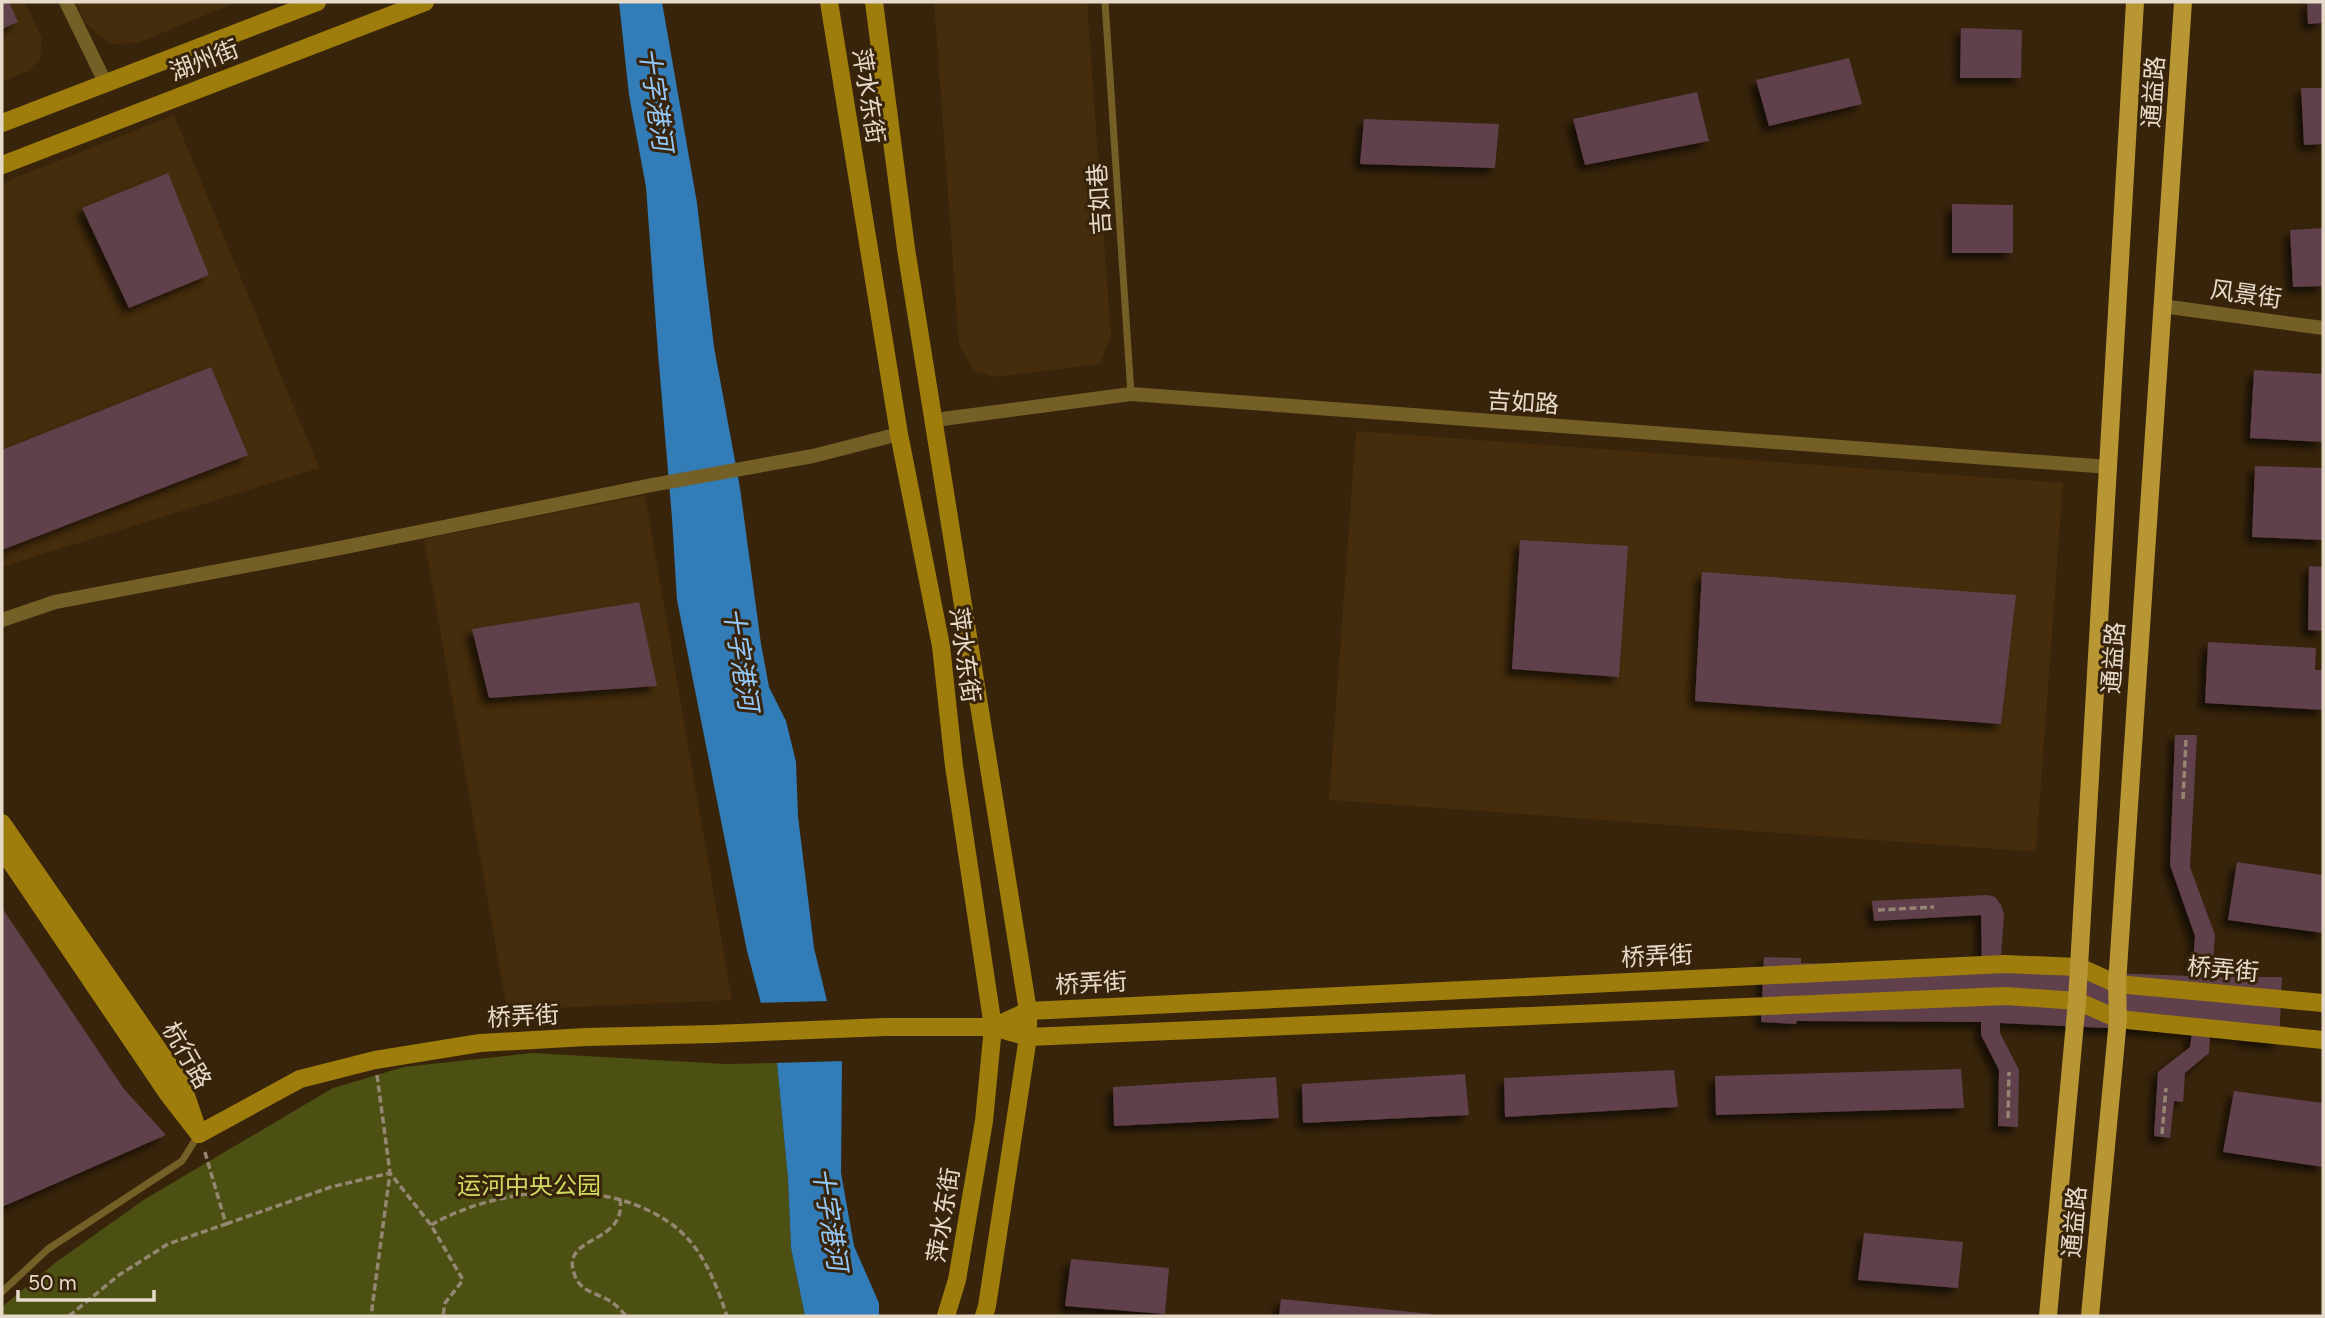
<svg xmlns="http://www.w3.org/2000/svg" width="2325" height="1318" font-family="Figtree,'Noto Sans SC',sans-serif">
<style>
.built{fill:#442c0c}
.green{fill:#4c5113}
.water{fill:#327cb8}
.pier{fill:#37240b}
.building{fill:#5f3f4b;filter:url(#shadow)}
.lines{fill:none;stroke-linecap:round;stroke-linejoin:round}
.path{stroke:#958672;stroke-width:3.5;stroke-dasharray:7 3.5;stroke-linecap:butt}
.lane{stroke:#745f26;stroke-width:7}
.street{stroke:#745f26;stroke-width:14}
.secondary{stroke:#9e7d0c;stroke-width:18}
.primary{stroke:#b89633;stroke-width:18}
.labels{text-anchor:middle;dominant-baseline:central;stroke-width:6;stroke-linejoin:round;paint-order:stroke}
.street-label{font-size:24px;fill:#e6dacb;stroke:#37240b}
.park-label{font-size:24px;fill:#d0dc60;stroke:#37240b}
.water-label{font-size:26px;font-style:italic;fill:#93c8f9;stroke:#37240b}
</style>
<defs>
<filter id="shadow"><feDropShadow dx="-6" dy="6" stdDeviation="3.5" flood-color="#0009"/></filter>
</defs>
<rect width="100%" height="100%" fill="#37240b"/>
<!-- built -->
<g class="built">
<path d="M2,2H25L42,39L40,59L28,71L2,82Z"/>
<path d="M76,2H237L138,43L110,44L85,23Z"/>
<path d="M934,2H1087L1111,336L1100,364L995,377L974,371L959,345Z"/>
<path d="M174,115L319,468L2,567V183Z"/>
<path d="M1356,431L2063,483L2036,852L1329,800Z"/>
<path d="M645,495L732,1000L507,1010L424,539Z"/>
</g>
<!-- green -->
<path class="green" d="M532,1053L726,1064L777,1063L788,1179L791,1248L805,1316H2V1307L55,1263L145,1199L333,1088L404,1067Z"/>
<!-- water -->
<path class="water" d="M619,2H662L697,203L714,347L740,488L761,644L769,687L786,721L796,762L798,816L814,948L842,1062L841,1173L854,1246L879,1303V1316H805L791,1248L788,1179L777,1063L747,951L677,600L672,518L658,353L646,187L629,95Z"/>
<!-- pier -->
<path class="pier" d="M830,1001L845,1061L773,1063L757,1003Z"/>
<!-- building -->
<g class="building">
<path d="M2,2H9L18,22L2,29Z"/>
<path d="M2307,2H2323V23L2308,24Z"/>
<path d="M1961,28L2022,30L2021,78H1960Z"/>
<path d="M1849,58L1862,104L1769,126L1756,80Z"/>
<path d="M2301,88H2323V144L2304,145Z"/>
<path d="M1697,92L1709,141L1585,165L1573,119Z"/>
<path d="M1364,119L1499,124L1495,168L1360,164Z"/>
<path d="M168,173L209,275L129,308L82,208Z"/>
<path d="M1952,204L2013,205V253H1952Z"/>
<path d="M2323,228V286L2293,287L2290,230Z"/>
<path d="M211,367L248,455L2,550V450Z"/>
<path d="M2254,370L2323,374V442L2250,438Z"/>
<path d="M2255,466L2323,468V540L2252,537Z"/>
<path d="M1520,540L1628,546L1619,677L1512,669Z"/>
<path d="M2309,566L2323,567V631L2308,630Z"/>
<path d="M1702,572L2016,595L2001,724L1695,701Z"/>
<path d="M639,602L657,686L489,698L472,629Z"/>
<path d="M2208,642L2316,648L2315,670H2323V710L2205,703Z"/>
<path d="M2175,735H2197L2190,867L2215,935L2212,977H2282L2279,1043L2244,1041V1036L2210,1034L2209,1053L2185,1073L2183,1102L2174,1101L2170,1138L2154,1136L2158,1072L2190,1047L2192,1032L2000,1023V1033L2019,1070L2018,1127L1998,1126L1999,1070L1981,1035V1022L1797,1021L1796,1024L1761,1022L1764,957L1801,958V963L1982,968L1981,915L1874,921L1872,901L1987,895L1995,897L2001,905L2004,915L2000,969L2192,976L2195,936L2170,865Z"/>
<path d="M2237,862L2323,875V933L2228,920Z"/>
<path d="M2,908L124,1089L166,1135L2,1207Z"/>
<path d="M1961,1069L1964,1108L1716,1115L1715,1076Z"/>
<path d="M1674,1070L1678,1107L1505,1117L1504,1078Z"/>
<path d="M1465,1074L1469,1115L1303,1123L1302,1084Z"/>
<path d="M1276,1077L1279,1118L1114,1126L1113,1087Z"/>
<path d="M2234,1091L2323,1103V1167L2223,1152Z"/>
<path d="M1864,1233L1963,1242L1958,1288L1858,1280Z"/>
<path d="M1071,1259L1169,1268L1165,1314L1065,1306Z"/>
<path d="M1281,1299L1432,1314V1316H1279Z"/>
</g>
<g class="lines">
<!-- path -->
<g class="path">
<path d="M2183,799L2186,740"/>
<path d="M1878,910L1934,907"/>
<path d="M377,1075L390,1173L431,1225L463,1280L445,1303L443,1316"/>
<path d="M2008,1118L2009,1072"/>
<path d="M2162,1134L2166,1088"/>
<path d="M620,1199C627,1246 558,1234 575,1276C581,1292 597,1293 610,1301C616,1305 621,1310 626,1316"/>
<path d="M226,1224L331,1187L390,1173L371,1316"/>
<path d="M431,1225C499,1186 609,1176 674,1226C703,1248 716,1284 727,1316"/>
<path d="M69,1316L119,1275L168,1244L226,1224L204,1149"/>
</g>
<!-- lane -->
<g class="lane">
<path d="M1105,2L1131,394"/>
<path d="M2,1292L48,1249L182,1161L199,1134"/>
</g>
<!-- street -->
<g class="street">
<path d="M66,2L105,82"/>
<path d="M2162,306L2323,328"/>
<path d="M935,420L1131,394L2109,467"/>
<path d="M2,620L55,602L340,548L652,485L813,456L899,434"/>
</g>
<!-- secondary -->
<g class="secondary">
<path d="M829,2L899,434L941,646L954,766L993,1027L984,1121L957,1280L946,1316"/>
<path d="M874,2L906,249L1028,1011V1037L987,1306L984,1316"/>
<path d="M2,123L317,2"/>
<path d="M2,165L425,2"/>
<path d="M2,823L182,1084L199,1134L168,1094L2,849"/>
<path d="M993,1027L1028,1011L2004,964L2079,967L2117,984L2323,1003"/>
<path d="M199,1134L300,1079L375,1060L480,1043L586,1037L713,1034L885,1027H993L1028,1037L2006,996L2077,1001L2118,1019L2323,1040"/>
</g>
<!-- primary -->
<g class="primary">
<path d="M2048,1316L2077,1001L2135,2"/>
<path d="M2090,1316L2118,1019L2117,984L2183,2"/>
</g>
</g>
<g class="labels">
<!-- street labels -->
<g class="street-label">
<text transform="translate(204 60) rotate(-21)">湖州街</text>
<text transform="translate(2153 92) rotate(-86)">通益路</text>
<text transform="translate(869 96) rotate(81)">萍水东街</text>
<text transform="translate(1099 199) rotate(-94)">吉如巷</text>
<text transform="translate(2246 294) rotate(8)">风景街</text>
<text transform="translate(1523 402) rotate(4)">吉如路</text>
<text transform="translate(965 655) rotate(82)">萍水东街</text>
<text transform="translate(2113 658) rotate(-86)">通益路</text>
<text transform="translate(1657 956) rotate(-3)">桥弄街</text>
<text transform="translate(2223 969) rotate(5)">桥弄街</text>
<text transform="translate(1091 983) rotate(-3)">桥弄街</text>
<text transform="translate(523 1016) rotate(-3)">桥弄街</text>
<text transform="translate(187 1055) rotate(60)">杭行路</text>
<text transform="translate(943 1215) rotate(-81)">萍水东街</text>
<text transform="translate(2074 1222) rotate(-85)">通益路</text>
</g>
<!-- park labels -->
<g class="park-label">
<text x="529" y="1185">运河中央公园</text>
</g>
<!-- water labels -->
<g class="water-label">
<text transform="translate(656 99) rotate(82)">十字港河</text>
<text transform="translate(741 659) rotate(81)">十字港河</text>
<text transform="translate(830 1219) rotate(81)">十字港河</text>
</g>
</g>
<!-- border -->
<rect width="2325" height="1318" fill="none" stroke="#e6dacb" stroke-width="7"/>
<!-- scale -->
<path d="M18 1290v10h136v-10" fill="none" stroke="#e6dacb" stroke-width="3.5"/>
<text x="28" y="1290" font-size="21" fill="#e6dacb" stroke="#37240b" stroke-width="5" paint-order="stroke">50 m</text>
</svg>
